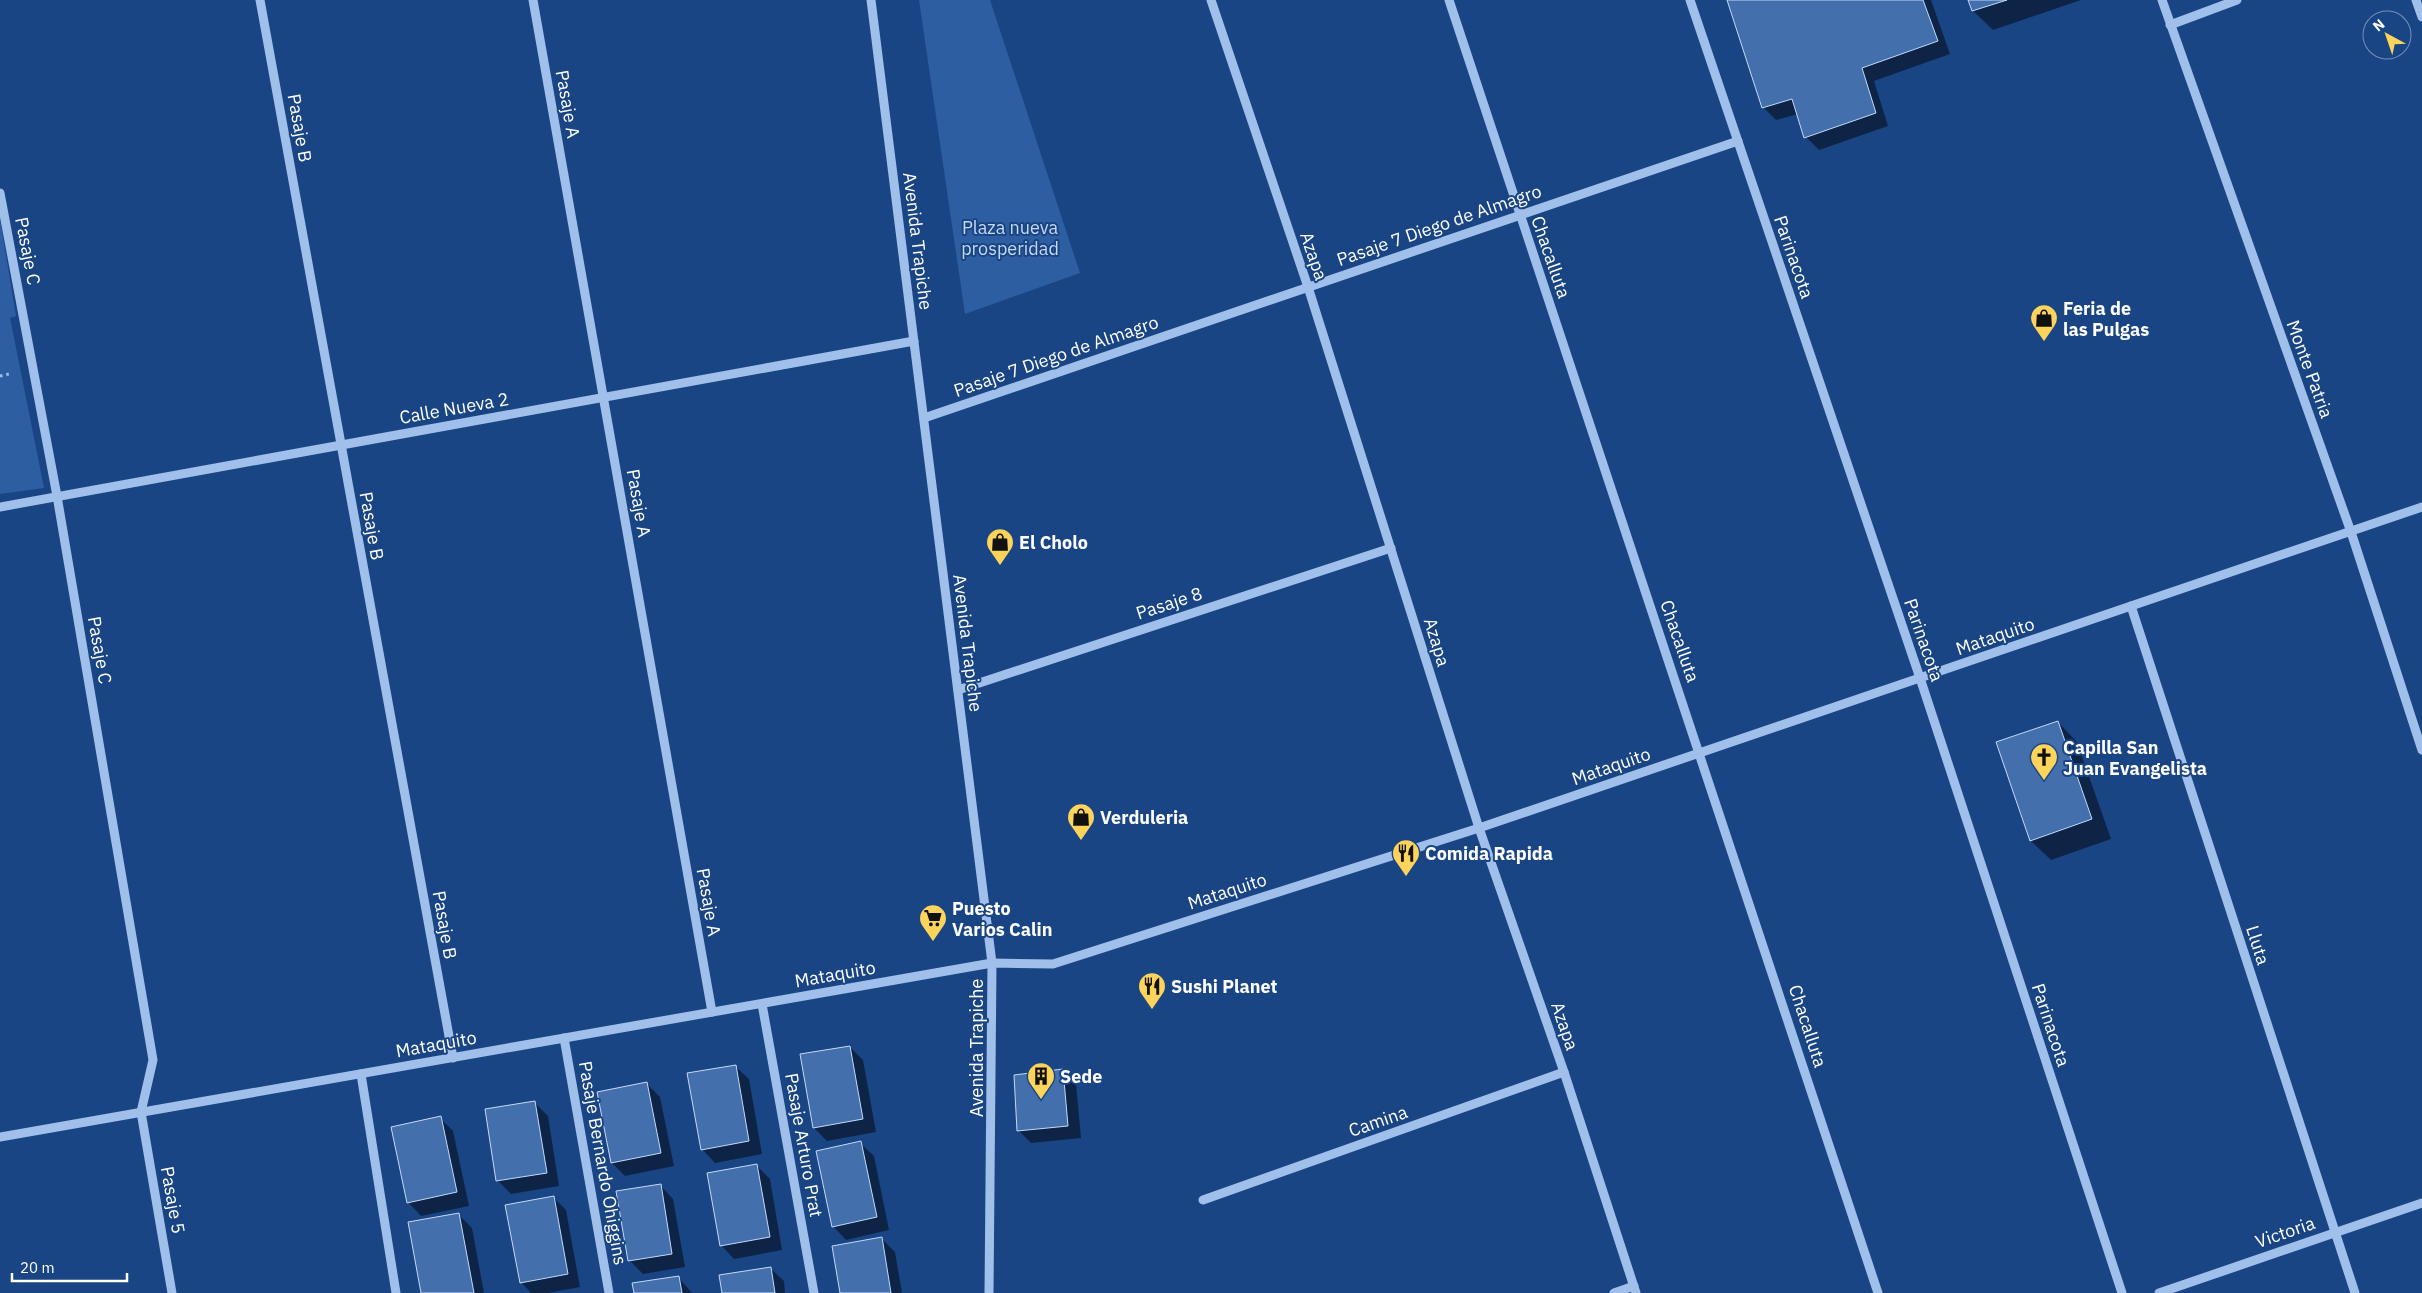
<svg xmlns="http://www.w3.org/2000/svg" width="2422" height="1293" font-family="'IBM Plex Sans',sans-serif">
<style>
.green{fill:#2d5ea2}
.shadow{fill:#0007}
.building{fill:#436fad;stroke:#c4daf8}
.lines{fill:none;stroke-linecap:round;stroke-linejoin:round}
.path{stroke:#a0bfeb;stroke-width:3;stroke-dasharray:2.5 4;stroke-linecap:butt}
.minor{stroke:#a0bfeb;stroke-width:9}
.labels{text-anchor:middle;dominant-baseline:central;stroke-width:4;stroke-linejoin:round;paint-order:stroke}
.street-label{font-size:18px;fill:#fff;stroke:#1a4584}
.park-label{font-size:18px;fill:#c4daf8;stroke:#1a4584}
.poi-label{font-size:18px;font-weight:bold;fill:#fff;stroke:#1a4584;text-anchor:start}
</style>
<rect width="100%" height="100%" fill="#1a4584"/>
<!-- green -->
<g class="green">
<path d="M919,0H990L1080,273L965,314Z"/>
<path d="M0,219L16,316L10,318L44,488L0,494Z"/>
</g>
<!-- shadow -->
<g class="shadow">
<path d="M1729,0H1931L1950,54L1874,81L1888,126L1819,150L1806,137L1798,114L1776,120L1763,107Z"/>
<path d="M1970,0H2081L1993,30L1973,11Z"/>
<path d="M2058,722L2077,742L2111,839L2051,860L2031,841L1997,743Z"/>
<path d="M850,1047L863,1060L876,1132L827,1141L814,1128Z"/>
<path d="M735,1066L749,1079L762,1154L715,1163L702,1149Z"/>
<path d="M1063,1071L1076,1084L1081,1138L1031,1143L1018,1130Z"/>
<path d="M647,1084L660,1097L674,1166L625,1176L612,1163Z"/>
<path d="M534,1102L548,1116L559,1186L511,1194L497,1180Z"/>
<path d="M440,1118L453,1131L469,1206L421,1216L408,1202Z"/>
<path d="M860,1143L874,1156L889,1230L846,1240L833,1226Z"/>
<path d="M757,1166L770,1179L782,1250L734,1259L721,1245Z"/>
<path d="M660,1185L673,1199L685,1267L643,1274L629,1260Z"/>
<path d="M553,1197L566,1210L580,1287L548,1293H531L521,1282Z"/>
<path d="M458,1214L472,1228L484,1293H423Z"/>
<path d="M882,1239L895,1252L902,1293H841Z"/>
<path d="M770,1268L784,1281L785,1293H723Z"/>
<path d="M678,1277L692,1293H635Z"/>
</g>
<!-- building -->
<g class="building">
<path d="M1727,0H1923L1938,41L1862,68L1876,113L1804,138L1792,99L1762,108Z"/>
<path d="M1968,0H2007L1972,11Z"/>
<path d="M2058,721L2092,819L2030,841L1996,742Z"/>
<path d="M850,1046L863,1119L813,1128L800,1054Z"/>
<path d="M736,1065L749,1141L701,1150L687,1073Z"/>
<path d="M1063,1069L1068,1126L1017,1131L1014,1075Z"/>
<path d="M647,1082L661,1153L611,1163L597,1092Z"/>
<path d="M535,1101L547,1173L496,1181L485,1109Z"/>
<path d="M441,1116L457,1192L407,1203L391,1127Z"/>
<path d="M861,1141L877,1217L832,1227L816,1151Z"/>
<path d="M757,1164L770,1237L720,1246L707,1173Z"/>
<path d="M661,1184L672,1254L628,1261L616,1191Z"/>
<path d="M554,1196L568,1274L520,1283L505,1205Z"/>
<path d="M459,1213L474,1293H421L408,1222Z"/>
<path d="M882,1237L891,1293H840L832,1246Z"/>
<path d="M771,1267L775,1293H722L719,1275Z"/>
<path d="M679,1276L682,1293H634L632,1283Z"/>
</g>
<g class="lines">
<!-- path -->
<path class="path" d="M0,376L9,374"/>
<!-- minor -->
<g class="minor">
<path d="M260,0L453,1058"/>
<path d="M533,0L712,1012"/>
<path d="M871,0L992,963L989,1293"/>
<path d="M1211,0L1308,287L1479,828L1564,1072L1636,1293"/>
<path d="M1449,0L1878,1293"/>
<path d="M1690,0L1920,678L2122,1293"/>
<path d="M2162,0L2351,532L2422,750"/>
<path d="M2416,0L2422,17"/>
<path d="M2170,25L2237,0"/>
<path d="M0,193L57,496L153,1060L141,1112L172,1293"/>
<path d="M924,418L1738,141"/>
<path d="M0,507L914,341"/>
<path d="M2131,606L2355,1293"/>
<path d="M958,690L1391,548"/>
<path d="M762,1004L814,1293"/>
<path d="M564,1038L609,1293"/>
<path d="M361,1074L396,1293"/>
<path d="M0,1137L992,963L1053,964L1479,828L2422,507"/>
<path d="M1203,1200L1564,1072"/>
<path d="M1614,1293L1634,1286"/>
<path d="M2159,1293L2422,1203"/>
</g>
</g>
<!-- icons -->
<defs>
<g id="shop-pin" transform="scale(1.4375)"><path d="M0 17L-7.5 6A9.5 9.5 0 1 1 7.5 6Z" fill="#fdd45b" stroke="#1a4584"/><path d="M-5-2.5h2.3a2.7 3.5 0 0 1 5.4 0H5L5.5 6h-11ZM-1.5-2.5h3a1.5 2.3 0 0 0-3 0Z" fill="#111"/></g>
<g id="church-pin" transform="scale(1.4375)"><path d="M0 17L-7.5 6A9.5 9.5 0 1 1 7.5 6Z" fill="#fdd45b" stroke="#1a4584"/><path d="M-1.2-6h2.4v3.5h3.3v2.4h-3.3V6h-2.4V-.1h-3.3v-2.4h3.3Z" fill="#111"/></g>
<g id="restaurant-pin" transform="scale(1.4375)"><path d="M0 17L-7.5 6A9.5 9.5 0 1 1 7.5 6Z" fill="#fdd45b" stroke="#1a4584"/><path d="M-5-6h1v4h1v-4h1v4h1v-4h1v5L-1.5 .5V6h-2V.5L-5-1ZM5-6V6H3V1.5H1.5Q1.5-4 5-6Z" fill="#111"/></g>
<g id="supermarket-pin" transform="scale(1.4375)"><path d="M0 17L-7.5 6A9.5 9.5 0 1 1 7.5 6Z" fill="#fdd45b" stroke="#1a4584"/><path d="M-6-5.5h2.5l.6 2H6L4.5 2H-2.5L-4.4-4H-6ZM-1.5 3.2a1.3 1.3 0 1 0 .1 0ZM3 3.2a1.3 1.3 0 1 0 .1 0Z" fill="#111"/></g>
<g id="building-pin" transform="scale(1.4375)"><path d="M0 17L-7.5 6A9.5 9.5 0 1 1 7.5 6Z" fill="#fdd45b" stroke="#1a4584"/><path d="M-4-6H4V6H1V3H-1V6H-4ZM-2.5-4.3h1.7v1.8h-1.7ZM.8-4.3h1.7v1.8H.8ZM-2.5-1h1.7V.8h-1.7ZM.8-1h1.7V.8H.8Z" fill="#111"/></g>
</defs>
<g fill-rule="evenodd">
<use href="#shop-pin" x="2044" y="318"/>
<use href="#shop-pin" x="1000" y="542"/>
<use href="#church-pin" x="2044" y="757"/>
<use href="#shop-pin" x="1081" y="817"/>
<use href="#restaurant-pin" x="1406" y="853"/>
<use href="#supermarket-pin" x="933" y="918"/>
<use href="#restaurant-pin" x="1152" y="986"/>
<use href="#building-pin" x="1041" y="1076"/>
</g>
<g class="labels">
<!-- street labels -->
<g class="street-label">
<text transform="translate(568 104) rotate(80)">Pasaje A</text>
<text transform="translate(300 128) rotate(80)">Pasaje B</text>
<text transform="translate(1439 225) rotate(-19)">Pasaje 7 Diego de Almagro</text>
<text transform="translate(918 241) rotate(83)">Avenida Trapiche</text>
<text transform="translate(28 251) rotate(79)">Pasaje C</text>
<text transform="translate(1314 256) rotate(71)">Azapa</text>
<text transform="translate(1551 257) rotate(71)">Chacalluta</text>
<text transform="translate(1794 257) rotate(71)">Parinacota</text>
<text transform="translate(1056 356) rotate(-19)">Pasaje 7 Diego de Almagro</text>
<text transform="translate(2310 369) rotate(70)">Monte Patria</text>
<text transform="translate(454 408) rotate(-10)">Calle Nueva 2</text>
<text transform="translate(639 503) rotate(80)">Pasaje A</text>
<text transform="translate(372 526) rotate(80)">Pasaje B</text>
<text transform="translate(1169 603) rotate(-18)">Pasaje 8</text>
<text transform="translate(1995 636) rotate(-19)">Mataquito</text>
<text transform="translate(1924 640) rotate(71)">Parinacota</text>
<text transform="translate(1680 641) rotate(71)">Chacalluta</text>
<text transform="translate(1437 642) rotate(73)">Azapa</text>
<text transform="translate(968 643) rotate(83)">Avenida Trapiche</text>
<text transform="translate(100 650) rotate(80)">Pasaje C</text>
<text transform="translate(1611 766) rotate(-19)">Mataquito</text>
<text transform="translate(1227 891) rotate(-18)">Mataquito</text>
<text transform="translate(709 902) rotate(80)">Pasaje A</text>
<text transform="translate(445 925) rotate(80)">Pasaje B</text>
<text transform="translate(2258 945) rotate(72)">Lluta</text>
<text transform="translate(835 974) rotate(-10)">Mataquito</text>
<text transform="translate(2051 1025) rotate(72)">Parinacota</text>
<text transform="translate(1565 1026) rotate(71)">Azapa</text>
<text transform="translate(1808 1026) rotate(72)">Chacalluta</text>
<text transform="translate(436 1044) rotate(-10)">Mataquito</text>
<text transform="translate(976 1048) rotate(-90)">Avenida Trapiche</text>
<text transform="translate(1378 1121) rotate(-19)">Camina</text>
<text transform="translate(804 1145) rotate(80)">Pasaje Arturo Prat</text>
<text transform="translate(603 1163) rotate(80)">Pasaje Bernardo Ohiggins</text>
<text transform="translate(173 1200) rotate(80)">Pasaje 5</text>
<text transform="translate(2285 1232) rotate(-19)">Victoria</text>
</g>
<!-- park labels -->
<g class="park-label">
<text x="1010" y="227">Plaza nueva<tspan x="1010" dy="21">prosperidad</tspan></text>
</g>
<!-- poi labels -->
<g class="poi-label">
<text x="2063" y="308">Feria de<tspan x="2063" dy="21">las Pulgas</tspan></text>
<text x="1019" y="542">El Cholo</text>
<text x="2063" y="747">Capilla San<tspan x="2063" dy="21">Juan Evangelista</tspan></text>
<text x="1100" y="817">Verduleria</text>
<text x="1425" y="853">Comida Rapida</text>
<text x="952" y="908">Puesto<tspan x="952" dy="21">Varios Calin</tspan></text>
<text x="1171" y="986">Sushi Planet</text>
<text x="1060" y="1076">Sede</text>
</g>
</g>
<!-- north arrow -->
<g transform="translate(2387 35) rotate(320)"><circle r="24" fill="#1a4584" stroke="#768fb5"/>
<path d="M0-4L9 19L0 12L-9 19Z" fill="#fdd45b"/>
<text y="-8" font-size="14" font-weight="bold" text-anchor="middle" fill="#ffffff">N</text>
</g>
<!-- scale -->
<path d="M12 1273v8h115v-8" fill="none" stroke="#ffffff" stroke-width="2.5"/>
<text x="20" y="1273" font-size="15" fill="#ffffff" stroke="#1a4584" stroke-width="4" paint-order="stroke">20 m</text>
</svg>
